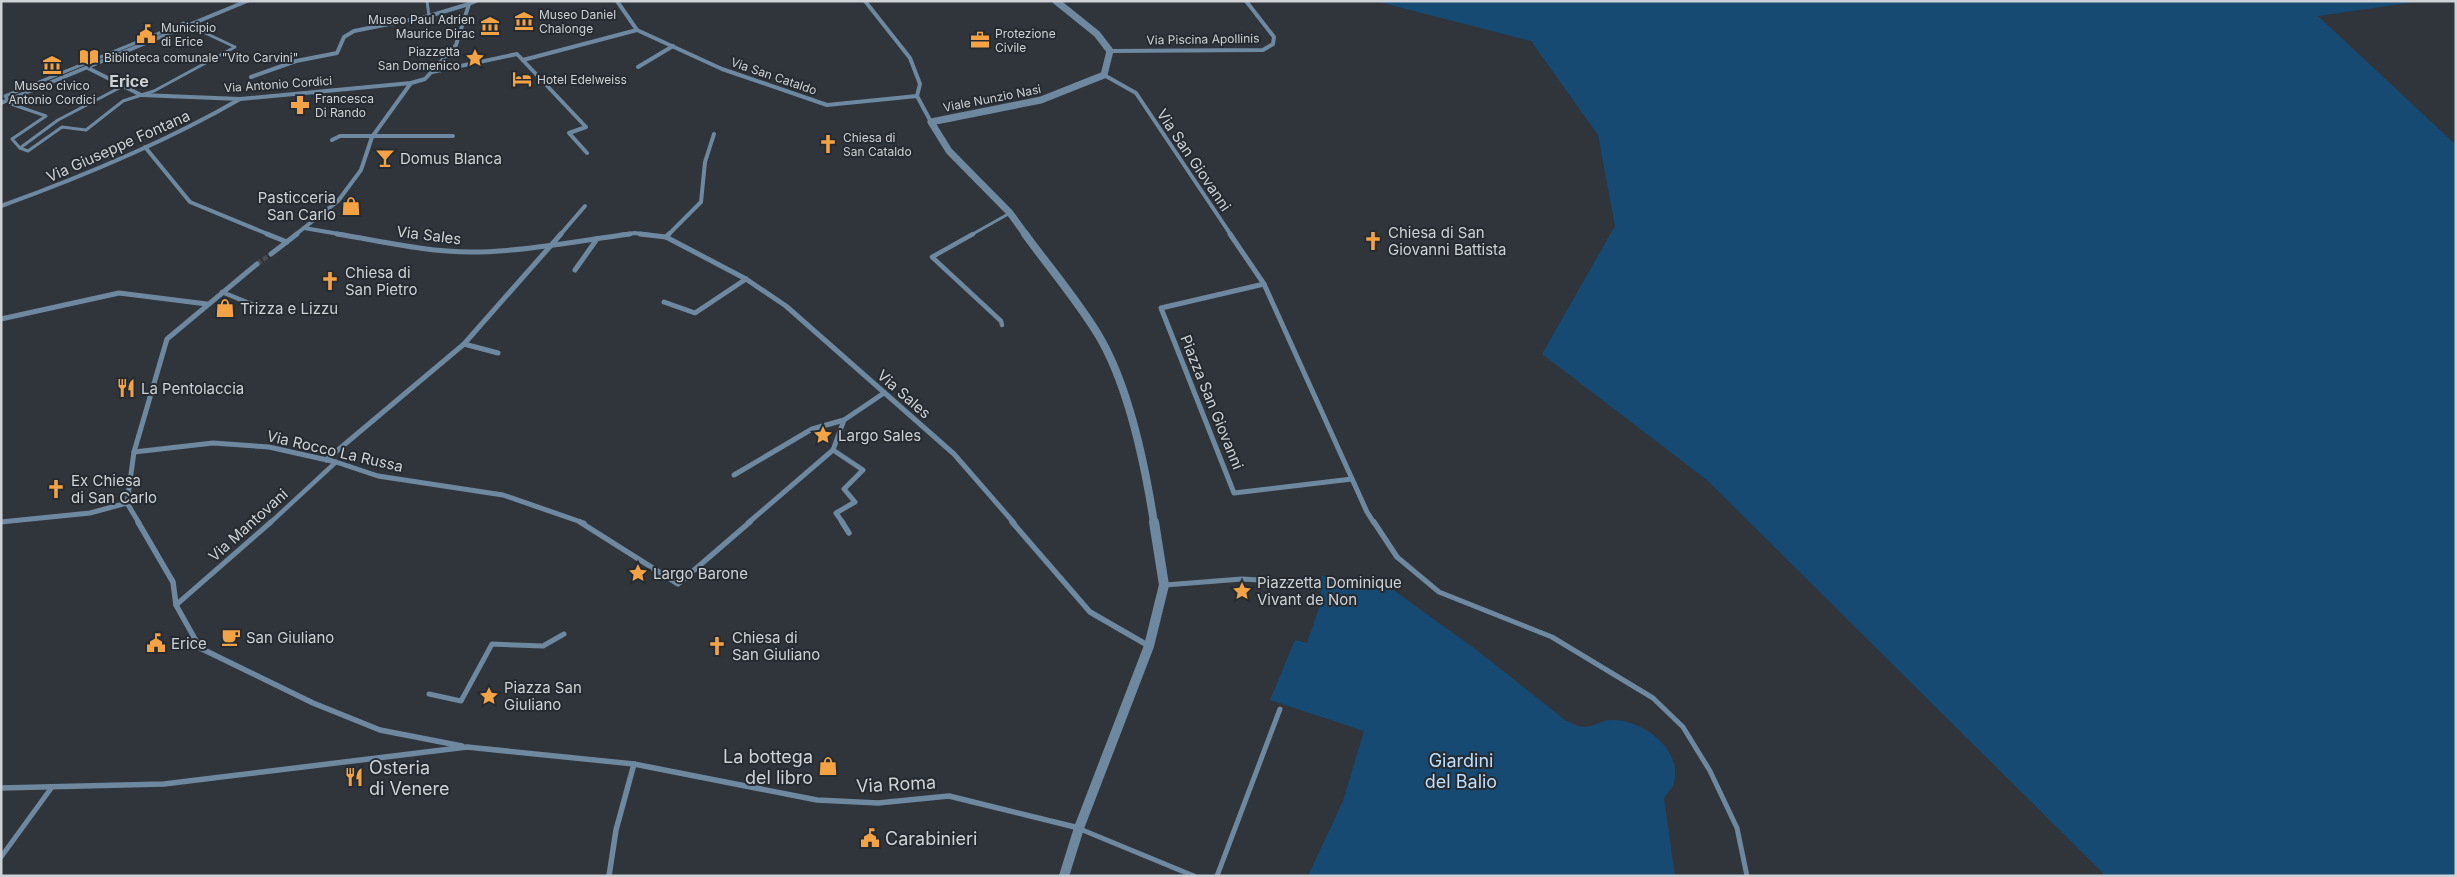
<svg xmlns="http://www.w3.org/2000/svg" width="2457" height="877" font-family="Inter,sans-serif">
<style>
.green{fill:#164a73}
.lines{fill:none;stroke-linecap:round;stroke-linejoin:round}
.minor-tunnel{stroke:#474d52;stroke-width:5;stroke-dasharray:5 2.5;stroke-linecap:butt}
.pedestrian-far2{stroke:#6e88a0;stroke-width:3}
.pedestrian-far1{stroke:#6e88a0;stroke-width:4.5}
.pedestrian{stroke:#6e88a0;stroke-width:5}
.minor-far2{stroke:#6e88a0;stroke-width:4}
.minor-far1{stroke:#6e88a0;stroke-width:5}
.minor{stroke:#6e88a0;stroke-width:5.5}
.tertiary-far2{stroke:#6e88a0;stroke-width:7}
.tertiary-far1{stroke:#6e88a0;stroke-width:8}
.tertiary{stroke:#6e88a0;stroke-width:10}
.labels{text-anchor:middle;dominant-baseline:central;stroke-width:4;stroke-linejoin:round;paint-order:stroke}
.far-poi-label{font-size:12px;fill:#ced2d6;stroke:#252b30;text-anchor:start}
.far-street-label{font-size:12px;fill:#ced2d6;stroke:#252b30}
.street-label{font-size:15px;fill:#ced2d6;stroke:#252b30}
.poi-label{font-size:15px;fill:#ced2d6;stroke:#252b30;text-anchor:start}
.far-district-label{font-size:16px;font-weight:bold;fill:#ced2d6;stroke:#252b30}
.near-poi-label{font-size:18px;fill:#ced2d6;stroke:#252b30;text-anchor:start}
.near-park-label{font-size:18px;fill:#bedefc;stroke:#252b30}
.near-street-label{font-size:18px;fill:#ced2d6;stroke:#252b30}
</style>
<rect width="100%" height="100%" fill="#2f353b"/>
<!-- green -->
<g class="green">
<path d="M1375,1H2422L2318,16L2456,145V876H2102L2103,873L1707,480L1542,354L1615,226L1598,135L1531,41Z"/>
<path d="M1322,576L1377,584L1392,589L1478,651L1565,720C1570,722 1578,727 1583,727C1594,727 1603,719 1614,720C1644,721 1685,750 1673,786C1671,790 1666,794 1664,798L1675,876H1308L1343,801L1364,731L1270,700L1295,640L1307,643L1320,605Z"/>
</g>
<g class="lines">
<!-- minor-tunnel -->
<path class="minor-tunnel" d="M257,264L271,254"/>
<!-- pedestrian-far2 -->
<g class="pedestrian-far2">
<path d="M427,1L429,16"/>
<path d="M184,23L235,47L154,91L123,101L86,130L62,127L28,151L20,148L12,139L46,116L11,104L5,96Z"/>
<path d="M20,148L58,120L123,86"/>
<path d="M971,235L1010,213"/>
</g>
<!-- pedestrian-far1 -->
<g class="pedestrian-far1">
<path d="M973,234L932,257L1001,321L1002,325"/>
<path d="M222,292L261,308"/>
<path d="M270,523L336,462"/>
</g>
<!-- pedestrian -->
<g class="pedestrian">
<path d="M1397,557L1439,592L1552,637L1653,698L1683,727L1710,771L1737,828L1747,876"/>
<path d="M1165,585L1242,579L1297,582"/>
<path d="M176,605L271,522"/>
<path d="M429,694L461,701L492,644L543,646L564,634"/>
<path d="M1080,829L1194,876"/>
<path d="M1,857L52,787"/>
<path d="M1217,876L1280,709"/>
</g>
<!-- minor-far2 -->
<g class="minor-far2">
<path d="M617,1L637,30L722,69L827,105L917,96L931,122"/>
<path d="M865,1L910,58L920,84L917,96"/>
<path d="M1110,51L1263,50L1273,44L1274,37L1246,1"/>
<path d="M523,60L637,30"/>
<path d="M638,67L673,46"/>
<path d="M88,68L141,95L240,99L411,83L425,79L456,45L469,4L476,1"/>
<path d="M432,72L517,54L586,127L569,133L587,153"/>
<path d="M1104,75L1136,93L1231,235"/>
<path d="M251,77L296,61L337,53L344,37L354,31L429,16L469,4"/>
<path d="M1,103L247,1"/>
<path d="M332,140L340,136H453"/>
<path d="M145,147L190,202L270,235"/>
<path d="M1,206C84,176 164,143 240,99"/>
<path d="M304,228L345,235"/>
<path d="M295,235L338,201L361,170L372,137L411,83"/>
<path d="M560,235L585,206"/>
<path d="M620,235L635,233L650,235"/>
<path d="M668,235L701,202L705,162L714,134"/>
</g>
<!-- minor-far1 -->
<g class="minor-far1">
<path d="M267,234L287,242"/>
<path d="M337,234C381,241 426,252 470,252C523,252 577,241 630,234"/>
<path d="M640,234L666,237L746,279L786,306L954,454L1014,523"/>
<path d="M1230,234L1264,284L1367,512L1374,523"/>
<path d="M666,237L669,234"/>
<path d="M271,254L297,234"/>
<path d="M575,270L597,239"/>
<path d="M1264,284L1161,308L1234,493L1352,479"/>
<path d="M664,302L695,313L746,279"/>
<path d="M1,319L119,293L207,304"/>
<path d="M464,344L498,353"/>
<path d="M833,450L863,470L844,489L855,502L836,513L843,523"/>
<path d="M833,450L844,420L884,393"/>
<path d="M134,452L213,443L269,447L336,462L378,476L503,495L584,523"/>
<path d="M326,460L464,344L561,234"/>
<path d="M734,475L812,429L844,420"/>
<path d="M1,522L90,513L127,503"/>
<path d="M139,523L127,503L134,452L167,339L257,264"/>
<path d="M748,523L833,450"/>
</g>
<!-- minor -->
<g class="minor">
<path d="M138,522L173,582L176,605L200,648L313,703L380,730L462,746"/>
<path d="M580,522L678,584L750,522"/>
<path d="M842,522L849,533"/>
<path d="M1012,522L1090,612L1149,646"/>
<path d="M1374,522L1397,557"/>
<path d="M1,788L164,784L467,747L634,764L817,800L878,803L949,796L1079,828"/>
<path d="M609,876L616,830L634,764"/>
</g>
<!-- tertiary-far2 -->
<path class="tertiary-far2" d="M1026,235L1010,213L949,151L931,122L1041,100L1104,75L1110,51L1097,34L1056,1"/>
<!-- tertiary-far1 -->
<path class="tertiary-far1" d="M1025,234C1049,267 1078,301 1099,336C1129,387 1145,465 1154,523"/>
<!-- tertiary -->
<path class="tertiary" d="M1064,876L1079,828L1149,646L1164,585L1154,522"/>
</g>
<!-- icons -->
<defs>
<g id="museum-bare" transform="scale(1.5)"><path d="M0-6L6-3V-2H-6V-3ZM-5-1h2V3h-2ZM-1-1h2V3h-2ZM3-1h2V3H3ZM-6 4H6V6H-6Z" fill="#f4a344" stroke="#252b30" stroke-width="2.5" paint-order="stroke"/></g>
<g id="civic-bare" transform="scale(1.5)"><path d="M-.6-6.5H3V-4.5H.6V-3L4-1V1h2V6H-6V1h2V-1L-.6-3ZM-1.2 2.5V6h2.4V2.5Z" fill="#f4a344" stroke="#252b30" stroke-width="2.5" paint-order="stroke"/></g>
<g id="office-bare" transform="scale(1.5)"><path d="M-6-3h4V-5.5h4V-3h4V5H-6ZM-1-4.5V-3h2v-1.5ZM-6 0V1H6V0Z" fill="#f4a344" stroke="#252b30" stroke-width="2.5" paint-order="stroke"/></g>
<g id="library-bare" transform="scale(1.5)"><path d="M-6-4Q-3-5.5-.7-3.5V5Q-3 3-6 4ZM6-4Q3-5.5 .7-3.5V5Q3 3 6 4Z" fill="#f4a344" stroke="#252b30" stroke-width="2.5" paint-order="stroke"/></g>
<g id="sight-bare" transform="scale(1.5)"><path d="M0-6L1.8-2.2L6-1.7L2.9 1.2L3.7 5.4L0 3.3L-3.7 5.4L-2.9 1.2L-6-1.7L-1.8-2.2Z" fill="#f4a344" stroke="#252b30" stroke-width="2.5" paint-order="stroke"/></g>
<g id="hotel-bare" transform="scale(1.5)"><path d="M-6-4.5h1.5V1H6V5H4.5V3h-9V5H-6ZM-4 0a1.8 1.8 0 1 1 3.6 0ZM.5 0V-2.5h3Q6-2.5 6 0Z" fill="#f4a344" stroke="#252b30" stroke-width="2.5" paint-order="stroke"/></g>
<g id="pharmacy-bare" transform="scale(1.5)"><path d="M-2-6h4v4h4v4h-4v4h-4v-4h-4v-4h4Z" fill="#f4a344" stroke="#252b30" stroke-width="2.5" paint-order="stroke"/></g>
<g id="church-bare" transform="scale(1.5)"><path d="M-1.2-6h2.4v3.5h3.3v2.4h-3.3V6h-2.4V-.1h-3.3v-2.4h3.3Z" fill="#f4a344" stroke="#252b30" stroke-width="2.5" paint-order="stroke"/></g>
<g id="bar-bare" transform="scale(1.5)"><path d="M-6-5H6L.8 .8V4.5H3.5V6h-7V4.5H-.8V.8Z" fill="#f4a344" stroke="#252b30" stroke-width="2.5" paint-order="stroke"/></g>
<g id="shop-bare" transform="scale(1.5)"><path d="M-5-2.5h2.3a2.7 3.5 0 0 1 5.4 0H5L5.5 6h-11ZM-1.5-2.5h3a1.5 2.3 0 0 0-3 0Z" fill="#f4a344" stroke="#252b30" stroke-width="2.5" paint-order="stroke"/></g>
<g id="restaurant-bare" transform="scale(1.5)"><path d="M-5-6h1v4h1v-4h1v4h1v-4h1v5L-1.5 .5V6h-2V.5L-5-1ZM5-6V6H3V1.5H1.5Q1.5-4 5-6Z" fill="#f4a344" stroke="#252b30" stroke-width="2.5" paint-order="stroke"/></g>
<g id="cafe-bare" transform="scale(1.5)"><path d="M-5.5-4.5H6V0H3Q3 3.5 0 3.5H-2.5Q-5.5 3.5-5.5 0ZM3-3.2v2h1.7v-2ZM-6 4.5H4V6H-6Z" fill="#f4a344" stroke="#252b30" stroke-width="2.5" paint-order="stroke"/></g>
</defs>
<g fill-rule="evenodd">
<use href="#museum-bare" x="524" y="21"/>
<use href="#museum-bare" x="490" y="26"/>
<use href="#civic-bare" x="146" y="34"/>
<use href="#office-bare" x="980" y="40"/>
<use href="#library-bare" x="89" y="57"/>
<use href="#sight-bare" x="475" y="58"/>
<use href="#museum-bare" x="52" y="65"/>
<use href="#hotel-bare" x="522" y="79"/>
<use href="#pharmacy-bare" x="300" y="105"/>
<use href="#church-bare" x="828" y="144"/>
<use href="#bar-bare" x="385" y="158"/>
<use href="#shop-bare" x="351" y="206"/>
<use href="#church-bare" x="1373" y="241"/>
<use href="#church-bare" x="330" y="281"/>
<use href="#shop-bare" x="225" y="308"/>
<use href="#restaurant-bare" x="126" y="388"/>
<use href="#sight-bare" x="823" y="435"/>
<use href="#church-bare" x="56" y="489"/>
<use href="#sight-bare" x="638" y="573"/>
<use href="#sight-bare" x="1242" y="591"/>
<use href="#cafe-bare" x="231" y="637"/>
<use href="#civic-bare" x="156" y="643"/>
<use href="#church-bare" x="717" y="646"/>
<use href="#sight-bare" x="489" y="696"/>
<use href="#shop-bare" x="828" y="766"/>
<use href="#restaurant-bare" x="354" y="777"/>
<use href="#civic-bare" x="870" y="838"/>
</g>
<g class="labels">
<!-- far-poi labels -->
<g class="far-poi-label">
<text x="539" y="14">Museo Daniel<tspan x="539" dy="14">Chalonge</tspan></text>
<text x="475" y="19" text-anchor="end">Museo Paul Adrien<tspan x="475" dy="14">Maurice Dirac</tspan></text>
<text x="161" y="27">Municipio<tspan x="161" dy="14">di Erice</tspan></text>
<text x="995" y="33">Protezione<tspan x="995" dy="14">Civile</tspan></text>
<text x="460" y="51" text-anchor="end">Piazzetta<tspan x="460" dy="14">San Domenico</tspan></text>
<text x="104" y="57">Biblioteca comunale "Vito Carvini"</text>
<text x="537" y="79">Hotel Edelweiss</text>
<text x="52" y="85" text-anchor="middle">Museo civico<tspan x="52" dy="14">Antonio Cordici</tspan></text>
<text x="315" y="98">Francesca<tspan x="315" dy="14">Di Rando</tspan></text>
<text x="843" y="137">Chiesa di<tspan x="843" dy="14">San Cataldo</tspan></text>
</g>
<!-- far-street labels -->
<g class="far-street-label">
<text transform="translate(1203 39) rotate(-1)">Via Piscina Apollinis</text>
<text transform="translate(774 76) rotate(19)">Via San Cataldo</text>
<text transform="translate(278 84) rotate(-4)">Via Antonio Cordici</text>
<text transform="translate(992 98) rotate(-11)">Viale Nunzio Nasi</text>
</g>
<!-- street labels -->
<g class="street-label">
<text transform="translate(118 146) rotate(-24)">Via Giuseppe Fontana</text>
<text transform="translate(1194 160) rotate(56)">Via San Giovanni</text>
<text transform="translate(429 235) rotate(7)">Via Sales</text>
<text transform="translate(904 394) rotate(41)">Via Sales</text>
<text transform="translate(1212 402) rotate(68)">Piazza San Giovanni</text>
<text transform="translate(335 451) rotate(13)">Via Rocco La Russa</text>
<text transform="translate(248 525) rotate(-42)">Via Mantovani</text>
</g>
<!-- poi labels -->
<g class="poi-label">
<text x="400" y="158">Domus Blanca</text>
<text x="336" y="197" text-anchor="end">Pasticceria<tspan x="336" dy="17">San Carlo</tspan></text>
<text x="1388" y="232">Chiesa di San<tspan x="1388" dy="17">Giovanni Battista</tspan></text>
<text x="345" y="272">Chiesa di<tspan x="345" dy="17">San Pietro</tspan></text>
<text x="240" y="308">Trizza e Lizzu</text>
<text x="141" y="388">La Pentolaccia</text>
<text x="838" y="435">Largo Sales</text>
<text x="71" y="480">Ex Chiesa<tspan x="71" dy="17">di San Carlo</tspan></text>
<text x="653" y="573">Largo Barone</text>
<text x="1257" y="582">Piazzetta Dominique<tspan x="1257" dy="17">Vivant de Non</tspan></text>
<text x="246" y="637">San Giuliano</text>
<text x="732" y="637">Chiesa di<tspan x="732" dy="17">San Giuliano</tspan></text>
<text x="171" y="643">Erice</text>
<text x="504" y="687">Piazza San<tspan x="504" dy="17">Giuliano</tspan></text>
</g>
<!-- far-district labels -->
<g class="far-district-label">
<text x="129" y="81">Erice</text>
</g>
<!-- near-poi labels -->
<g class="near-poi-label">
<text x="813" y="756" text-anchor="end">La bottega<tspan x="813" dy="21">del libro</tspan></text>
<text x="369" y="767">Osteria<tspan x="369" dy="21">di Venere</tspan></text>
<text x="885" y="838">Carabinieri</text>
</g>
<!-- near-park labels -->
<g class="near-park-label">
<text x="1461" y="760">Giardini<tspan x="1461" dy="21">del Balio</tspan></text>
</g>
<!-- near-street labels -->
<g class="near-street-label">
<text transform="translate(896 784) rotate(-3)">Via Roma</text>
</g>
</g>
<!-- border -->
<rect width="2457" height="877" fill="none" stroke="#ced2d6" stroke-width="5"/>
</svg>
